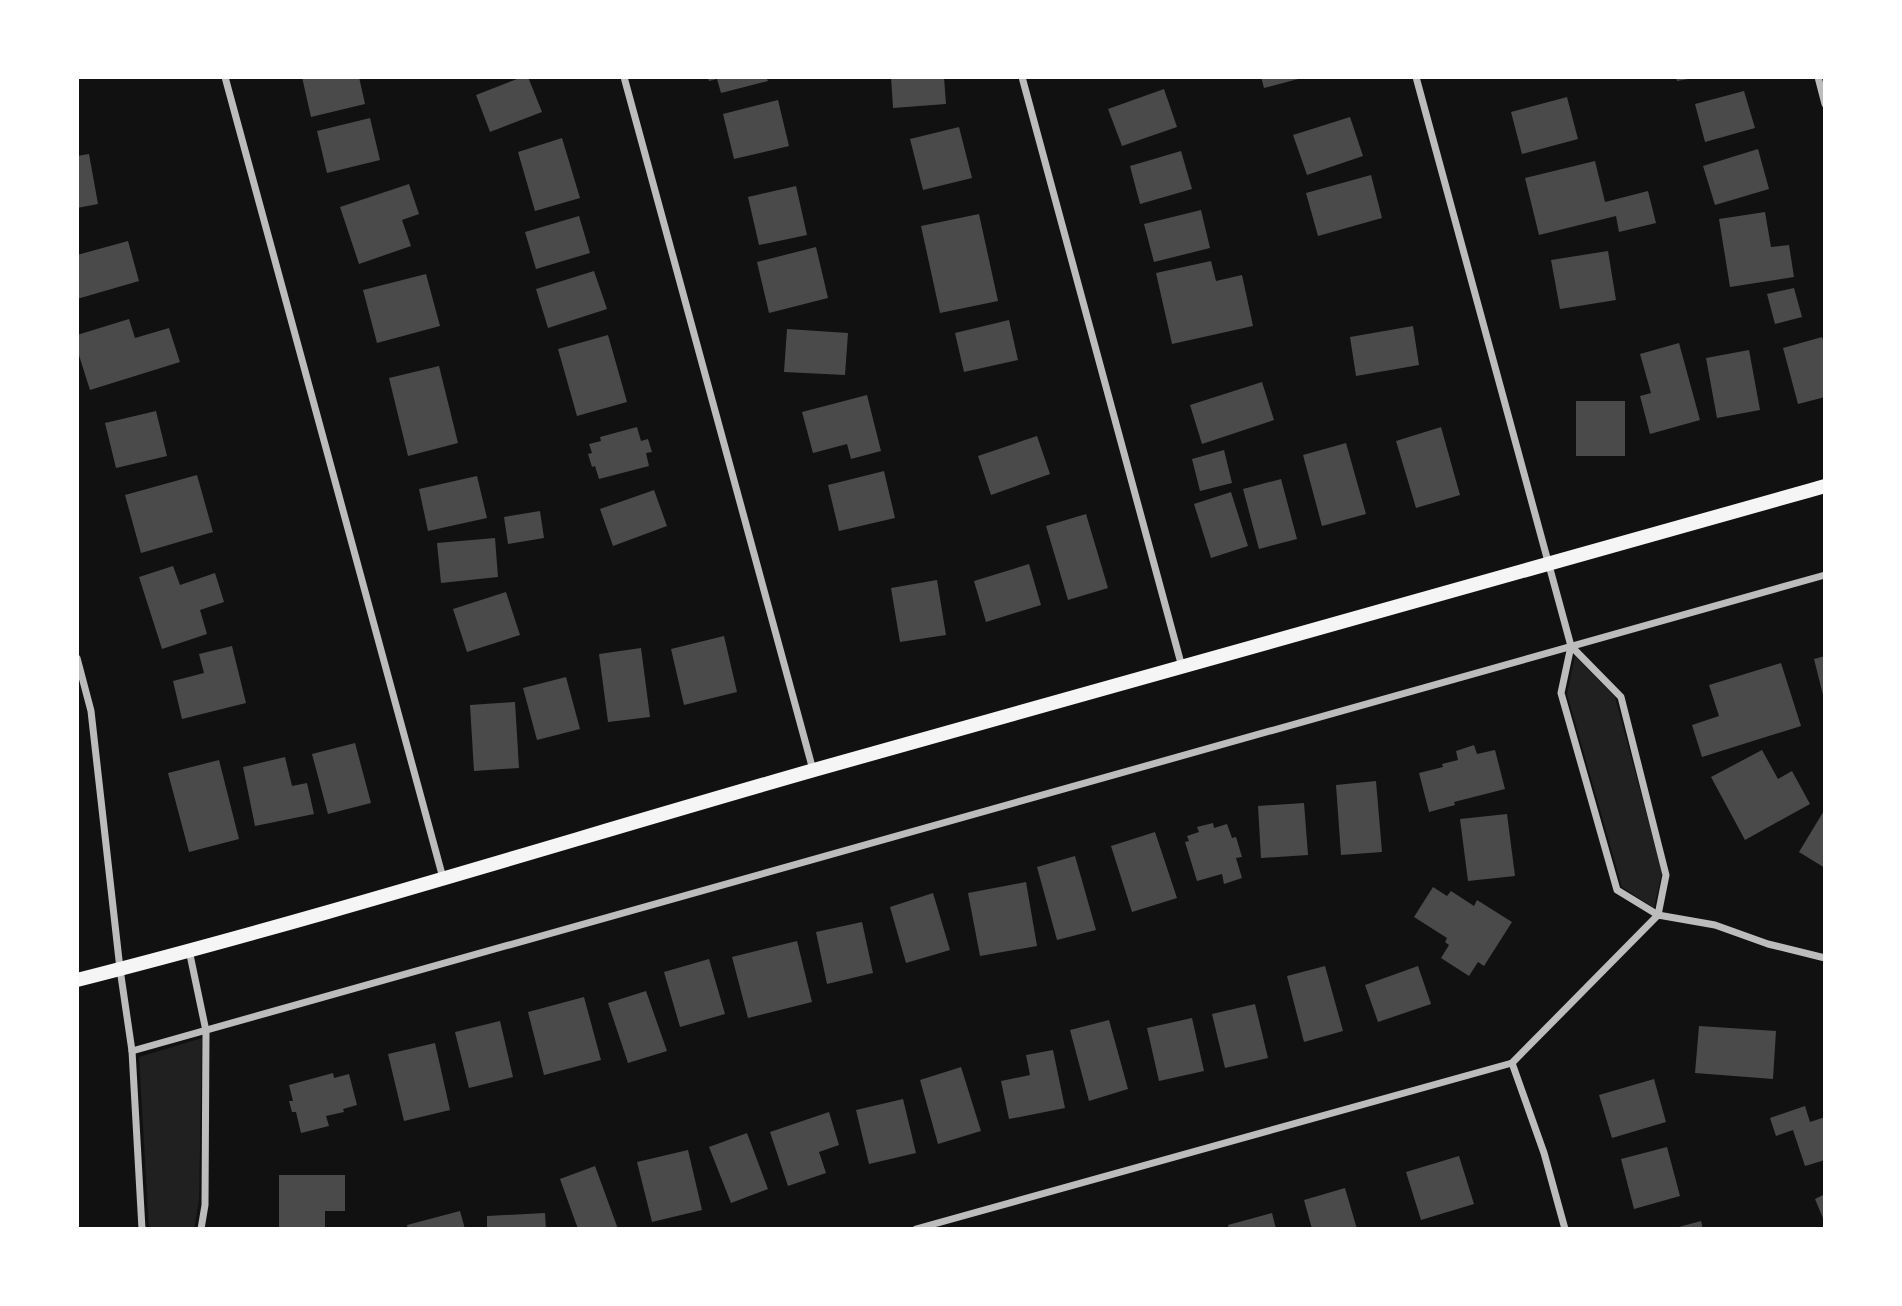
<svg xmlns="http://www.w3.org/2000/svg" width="1902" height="1306" font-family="'Nunito Sans',sans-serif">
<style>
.green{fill:#202020}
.building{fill:#4a4a4a}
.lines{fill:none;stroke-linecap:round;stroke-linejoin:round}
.minor{stroke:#bcbcbc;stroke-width:7}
.secondary{stroke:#f5f5f5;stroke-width:14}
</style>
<rect width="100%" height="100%" fill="#111"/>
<!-- green -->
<g class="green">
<path d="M1575,656L1615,697L1662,872L1654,908L1622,887L1567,694Z"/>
<path d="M202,1038L199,1200L194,1229H149L139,1057Z"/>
</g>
<!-- building -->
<g class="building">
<path d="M302,77H359L365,104L311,117Z"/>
<path d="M522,77H528L542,112L490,132L476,95Z"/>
<path d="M708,77H766L768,81L721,93L717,79L709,81Z"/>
<path d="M891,77H944L946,104L893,108Z"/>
<path d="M1261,77H1302V78L1264,88Z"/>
<path d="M1676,77H1694V78L1677,81Z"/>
<path d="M1164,89L1177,127L1122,146L1108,109Z"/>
<path d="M1744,91L1755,128L1705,142L1695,104Z"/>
<path d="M1567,97L1578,139L1522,154L1511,112Z"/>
<path d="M778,100L789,146L734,159L723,114Z"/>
<path d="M1350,117L1363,156L1307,175L1293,135Z"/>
<path d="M370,118L380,160L327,173L317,131Z"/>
<path d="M959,127L972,178L923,190L910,139Z"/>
<path d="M562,138L580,198L535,211L518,152Z"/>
<path d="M1758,149L1769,189L1715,205L1703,166Z"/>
<path d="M1181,151L1192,189L1140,204L1130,166Z"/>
<path d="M89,154L98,204L77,208V156Z"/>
<path d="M1595,161L1605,202L1648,191L1656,223L1619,232L1616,216L1539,235L1525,178Z"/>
<path d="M1371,175L1382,218L1318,236L1306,193Z"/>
<path d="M409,184L419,214L402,220L411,246L359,264L340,207Z"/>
<path d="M796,186L807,235L759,245L748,197Z"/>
<path d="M1201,210L1210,248L1154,262L1144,224Z"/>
<path d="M1765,212L1771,247L1789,245L1794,277L1730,287L1719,219Z"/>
<path d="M979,214L998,301L940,313L921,226Z"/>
<path d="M579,216L590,253L536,269L525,232Z"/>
<path d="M128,241L139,281L77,299V255Z"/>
<path d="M816,247L828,298L769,313L757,262Z"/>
<path d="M1608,251L1616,300L1560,309L1551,260Z"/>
<path d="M1211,261L1216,281L1242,275L1253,326L1172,344L1156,273Z"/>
<path d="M594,271L607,309L548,328L536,289Z"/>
<path d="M426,274L440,326L377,343L363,290Z"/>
<path d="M1794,288L1802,317L1775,324L1767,294Z"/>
<path d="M129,319L135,338L169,328L180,362L90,390L77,349V335Z"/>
<path d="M1009,320L1018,360L964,372L955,333Z"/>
<path d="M1413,326L1419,365L1356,376L1350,337Z"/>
<path d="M787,329L848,333L845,375L784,372Z"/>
<path d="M608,335L627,402L577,416L558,349Z"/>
<path d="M1822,337L1825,346V397L1798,404L1783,348Z"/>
<path d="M1679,343L1700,420L1650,434L1640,396L1651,393L1640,354Z"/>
<path d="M1749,350L1760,410L1717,418L1706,358Z"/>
<path d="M439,366L458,443L408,456L389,378Z"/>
<path d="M1262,382L1274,420L1202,444L1190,405Z"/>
<path d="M867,395L881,451L851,459L847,444L813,453L802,412Z"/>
<rect x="1576" y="401" width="49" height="55"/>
<path d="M156,411L167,456L116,468L105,423Z"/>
<path d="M637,427L641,441L648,439L652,452L646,453L649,466L599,479L595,466L592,467L588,454L592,453L589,444L601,441L600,437Z"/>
<path d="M1441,427L1460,495L1416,508L1396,441Z"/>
<path d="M1037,436L1050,474L991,495L978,456Z"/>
<path d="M1346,443L1366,514L1322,526L1303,455Z"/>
<path d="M1224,450L1232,483L1200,491L1192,459Z"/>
<path d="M884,471L895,518L839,531L828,485Z"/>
<path d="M197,475L213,532L141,553L125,495Z"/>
<path d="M477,476L487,518L428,531L419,489Z"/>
<path d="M1281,479L1297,539L1259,549L1243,489Z"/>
<path d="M654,490L667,526L613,546L600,509Z"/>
<path d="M1231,492L1248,546L1211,558L1194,504Z"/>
<path d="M540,511L544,538L508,544L504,517Z"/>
<path d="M1086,514L1108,588L1068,600L1046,526Z"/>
<path d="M495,538L498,577L441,583L437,543Z"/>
<path d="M1029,564L1041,605L986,622L974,581Z"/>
<path d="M173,566L180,585L215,573L224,602L200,610L207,634L162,649L139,577Z"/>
<path d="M937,580L946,635L900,642L891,588Z"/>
<path d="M506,592L520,635L467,652L453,609Z"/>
<path d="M724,636L737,692L684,705L671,649Z"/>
<path d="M232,646L246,703L182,719L173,681L204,673L199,654Z"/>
<path d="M641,648L650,717L608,722L599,654Z"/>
<path d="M1825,656V699H1824L1814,659Z"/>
<path d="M1781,663L1801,726L1702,757L1692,725L1719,716L1709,685Z"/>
<path d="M566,677L580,729L537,740L523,688Z"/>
<path d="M515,702L519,768L474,771L470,705Z"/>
<path d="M355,743L371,803L328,814L312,754Z"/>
<path d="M1474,745L1477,754L1495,750L1505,789L1454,802L1455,805L1429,812L1419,773L1443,767L1442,764L1458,760L1456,751Z"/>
<path d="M1762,750L1778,779L1792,771L1810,804L1745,840L1711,777Z"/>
<path d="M285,757L292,786L307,783L314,814L255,826L243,767Z"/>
<path d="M219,760L239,839L189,852L168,773Z"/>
<path d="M1376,781L1382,852L1341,855L1336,785Z"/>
<path d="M1304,803L1308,855L1261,858L1258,806Z"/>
<path d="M1825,809V868L1799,852Z"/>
<path d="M1507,814L1515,876L1468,881L1460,819Z"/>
<path d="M1213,823L1214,828L1227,824L1232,838L1236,837L1242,857L1236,858L1242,878L1224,884L1222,874L1197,881L1185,842L1189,841L1187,836L1199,832L1197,827Z"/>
<path d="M1155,832L1177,898L1132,912L1111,846Z"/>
<path d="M1075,856L1096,930L1057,940L1037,867Z"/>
<path d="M1026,882L1037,946L980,956L968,893Z"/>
<path d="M1433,887L1447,896L1451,891L1474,906L1477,900L1512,922L1484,966L1478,962L1469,976L1441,958L1449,945L1445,942L1447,938L1414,917Z"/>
<path d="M933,893L950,950L906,963L890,907Z"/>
<path d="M862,922L873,973L827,984L816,932Z"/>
<path d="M797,941L812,1002L748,1018L732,957Z"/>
<path d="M709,959L725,1014L680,1027L664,972Z"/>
<path d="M1325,966L1343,1031L1304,1042L1287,976Z"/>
<path d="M1418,966L1431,1004L1378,1022L1365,985Z"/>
<path d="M646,991L667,1051L628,1063L608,1003Z"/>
<path d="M584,997L601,1060L544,1075L528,1012Z"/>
<path d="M1255,1004L1268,1058L1225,1068L1212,1014Z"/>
<path d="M1192,1018L1204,1071L1159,1081L1147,1028Z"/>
<path d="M1109,1020L1128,1089L1089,1101L1070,1030Z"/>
<path d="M500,1021L513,1077L469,1088L455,1032Z"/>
<path d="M1699,1026L1776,1031L1773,1079L1695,1073Z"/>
<path d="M435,1043L450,1110L404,1121L388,1054Z"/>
<path d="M1053,1050L1065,1108L1009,1119L1001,1081L1030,1075L1026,1055Z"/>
<path d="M961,1067L981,1131L938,1144L920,1080Z"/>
<path d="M333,1073L334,1078L349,1074L357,1105L343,1109L344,1112L326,1116L329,1126L301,1133L296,1112H292L289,1101H293L289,1085Z"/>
<path d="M1654,1079L1666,1122L1612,1138L1599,1095Z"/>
<path d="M903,1099L916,1153L869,1164L856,1110Z"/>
<path d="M1805,1106L1810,1122L1825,1117V1160L1805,1166L1793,1130L1776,1136L1770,1118Z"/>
<path d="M829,1112L839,1145L819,1152L826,1173L788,1186L770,1132Z"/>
<path d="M747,1133L768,1189L731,1203L709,1147Z"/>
<path d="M1667,1147L1680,1196L1634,1209L1621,1159Z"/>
<path d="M688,1150L702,1210L652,1222L637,1162Z"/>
<path d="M1459,1156L1474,1204L1421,1220L1406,1172Z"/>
<path d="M595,1166L618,1229H578L560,1179Z"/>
<path d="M279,1175H345V1211H325V1229H279Z"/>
<path d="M1345,1188L1357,1229H1312L1304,1200Z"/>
<path d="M1825,1194V1223L1815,1199Z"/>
<path d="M460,1211L465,1229H408L407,1225Z"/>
<path d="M545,1213L546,1229H487V1216Z"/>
<path d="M1272,1213L1276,1229H1229L1228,1225Z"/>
<path d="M1701,1221L1703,1229H1675V1228Z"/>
</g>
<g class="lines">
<!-- minor -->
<g class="minor">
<path d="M225,77L443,878"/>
<path d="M624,77L813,770"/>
<path d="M1022,77L1182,667"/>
<path d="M1416,77L1571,646"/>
<path d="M1818,77L1825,104"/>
<path d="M77,658L91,711L120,969L132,1051L142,1229"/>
<path d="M189,950L206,1031L205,1205L201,1229"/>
<path d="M132,1051L1825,575"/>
<path d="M916,1229L1512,1063"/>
<path d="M1565,1229L1544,1153L1512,1063L1658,915L1666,875L1621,697L1571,646L1561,693L1617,890L1658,915L1715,925L1768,944L1825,958"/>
</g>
<!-- secondary -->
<path class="secondary" d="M77,980C325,917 569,840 814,770C1151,673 1489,583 1825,486"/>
</g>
<!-- border -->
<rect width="1902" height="1306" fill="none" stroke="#ffffff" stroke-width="158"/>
</svg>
